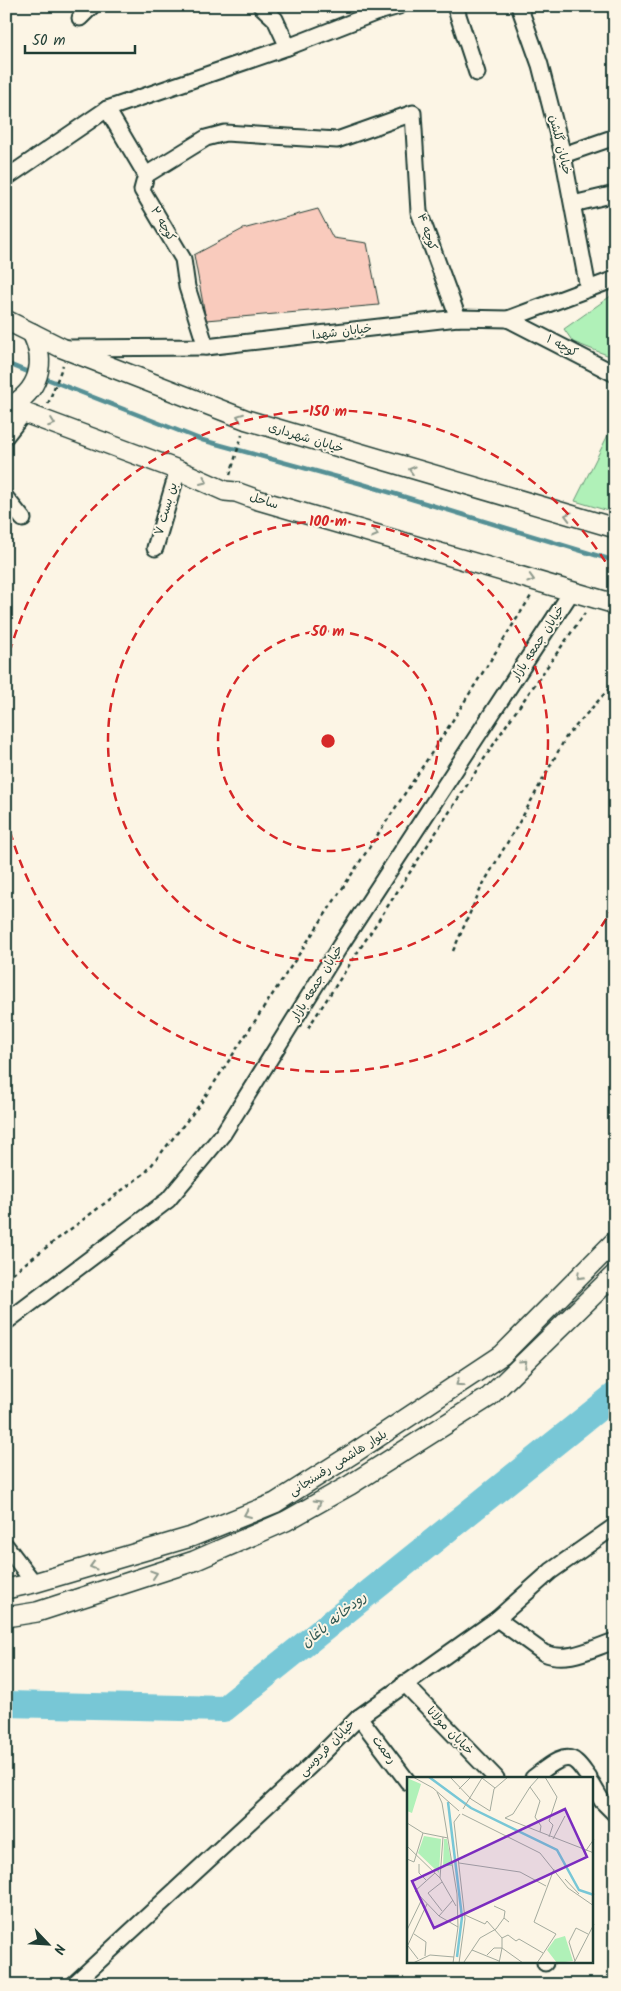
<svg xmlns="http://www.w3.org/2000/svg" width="621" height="1991" font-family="Kalam,'Playpen Sans Arabic',sans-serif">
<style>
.green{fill:#b0f1b8;stroke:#689776}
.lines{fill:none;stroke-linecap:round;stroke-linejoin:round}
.stream{stroke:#549095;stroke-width:4.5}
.river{stroke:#78c7d6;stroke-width:26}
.building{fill:#f9cbbd;stroke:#1f3d34}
.minor-casing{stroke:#1f3d34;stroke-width:19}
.major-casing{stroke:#1f3d34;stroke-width:22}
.path{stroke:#1f3d34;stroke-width:2.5;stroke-dasharray:4 4;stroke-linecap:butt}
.minor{stroke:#fcf5e5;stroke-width:15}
.major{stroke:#fcf5e5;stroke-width:19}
.oneway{stroke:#8e998c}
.ring{fill:none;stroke:#d62828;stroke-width:2.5;stroke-dasharray:9 6}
.labels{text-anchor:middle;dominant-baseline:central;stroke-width:4;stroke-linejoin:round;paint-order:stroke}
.street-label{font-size:12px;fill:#1f3d34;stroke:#fcf5e5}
.water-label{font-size:14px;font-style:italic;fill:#315954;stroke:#fcf5e5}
.inset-river{fill:none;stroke:#78c7d6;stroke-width:2.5}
.inset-road{fill:none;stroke:#a4ab9e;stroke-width:1}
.view{fill:#7b2cbf;fill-opacity:0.15;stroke:#7b2cbf;stroke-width:2.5}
.inset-edge{fill:none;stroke:#1f3d34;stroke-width:2.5}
.centre{fill:#d62828;stroke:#fcf5e5;stroke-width:2.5}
.ring-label{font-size:15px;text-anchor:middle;font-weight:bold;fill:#d62828;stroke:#fcf5e5;stroke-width:4;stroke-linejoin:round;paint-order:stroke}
</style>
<rect width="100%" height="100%" fill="#fcf5e5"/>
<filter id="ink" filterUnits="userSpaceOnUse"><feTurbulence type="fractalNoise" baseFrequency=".02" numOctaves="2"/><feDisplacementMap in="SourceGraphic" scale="10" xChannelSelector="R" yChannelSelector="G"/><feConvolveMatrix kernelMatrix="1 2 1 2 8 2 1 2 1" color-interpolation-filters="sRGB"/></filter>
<g filter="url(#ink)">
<!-- green -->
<g class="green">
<path d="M615,293V358L573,342L564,329Z"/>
<path d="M615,421V513L575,501Z"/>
</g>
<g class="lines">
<!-- stream -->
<g class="stream">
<path d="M6,363L33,374"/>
<path d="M42,377L202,440L359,483L615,561"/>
</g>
<!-- river -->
<path class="river" d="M6,1704L224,1709L615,1395"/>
</g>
<!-- building -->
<path class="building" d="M318,209L333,238L367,243L379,305L206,320L194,255L243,229Z"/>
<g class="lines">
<!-- minor casing -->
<g class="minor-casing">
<g id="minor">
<path d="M261,6L275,19L288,47"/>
<path d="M455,6L477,73"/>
<path d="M519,6L540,65L563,155L588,288"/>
<path d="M80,18L92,6"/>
<path d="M107,109L146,175L142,190L183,259L187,287L206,347"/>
<path d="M563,155L615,137"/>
<path d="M146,175L206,138L225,133L337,140L413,113L419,212L458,318"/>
<path d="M6,178L107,109L288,47L375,13L399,6"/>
<path d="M573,204L615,194"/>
<path d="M508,319L615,374"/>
<path d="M68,348L206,347L458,318L508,319L615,279"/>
<path d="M6,436L24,413"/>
<path d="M6,498L23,519"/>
<path d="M155,548L178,470"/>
<path d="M6,1322L168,1200L223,1134L340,946L572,591"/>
<path d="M6,1546L34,1583"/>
<path d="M497,1619L551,1571L615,1526"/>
<path d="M404,1683L496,1778"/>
<path d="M359,1717L408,1782"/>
<path d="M533,1778C543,1771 564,1750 576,1762C581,1766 585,1773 589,1778"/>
<path d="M592,1784L602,1801L615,1814"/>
<path d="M545,1962V1963"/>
<path d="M73,1985L311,1765L359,1717L497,1619L544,1653C568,1663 592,1648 615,1641"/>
</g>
</g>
<!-- major casing -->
<g class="major-casing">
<g id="major">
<path d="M6,320L62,348L247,420L615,528"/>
<path d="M6,406L178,470L225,491L236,492L258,500L615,604"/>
<path d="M9,407C39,391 47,363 32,333"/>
<path d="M6,1589L34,1583L191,1537L275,1503L354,1453L502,1355L615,1241"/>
<path d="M6,1617L37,1612L194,1561L286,1521L350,1485L489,1397L615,1274"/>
</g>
</g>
<!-- path -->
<g class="path">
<path d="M48,404L63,365"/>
<path d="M230,475L242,435"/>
<path d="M453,951L482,886L524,814L566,737L615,682"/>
<path d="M308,1028L507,724L585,613"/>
<path d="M6,1278L146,1172L201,1103L444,734L531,596"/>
</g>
<!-- minor -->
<use href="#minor" class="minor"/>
<!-- major -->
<use href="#major" class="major"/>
</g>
<!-- one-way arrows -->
<defs><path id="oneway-chevron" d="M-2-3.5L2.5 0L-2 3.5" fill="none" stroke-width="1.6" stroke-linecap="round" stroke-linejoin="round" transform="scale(1.25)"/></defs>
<g class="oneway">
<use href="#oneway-chevron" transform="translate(240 417) rotate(-159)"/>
<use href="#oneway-chevron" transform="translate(52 423) rotate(20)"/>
<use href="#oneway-chevron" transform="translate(412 470) rotate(-163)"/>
<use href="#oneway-chevron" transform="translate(204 481) rotate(24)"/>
<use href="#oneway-chevron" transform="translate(568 516) rotate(-165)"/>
<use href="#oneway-chevron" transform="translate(375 534) rotate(16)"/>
<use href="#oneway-chevron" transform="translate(531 579) rotate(16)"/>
<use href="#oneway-chevron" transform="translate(580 1276) rotate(135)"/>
<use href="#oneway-chevron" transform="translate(524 1363) rotate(-44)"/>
<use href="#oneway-chevron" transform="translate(459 1383) rotate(146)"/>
<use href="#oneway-chevron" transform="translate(318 1503) rotate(-30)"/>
<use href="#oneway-chevron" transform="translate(247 1514) rotate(157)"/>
<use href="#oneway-chevron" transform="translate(93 1566) rotate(164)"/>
<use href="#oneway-chevron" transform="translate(154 1574) rotate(-18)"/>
</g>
</g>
<!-- distance rings -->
<g class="ring">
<circle cx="328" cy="741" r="110"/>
<circle cx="328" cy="741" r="220"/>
<path d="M614 906A330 330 0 0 1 6 815M6 667A330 330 0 0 1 614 576"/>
</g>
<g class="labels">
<!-- street labels -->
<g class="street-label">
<text transform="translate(560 145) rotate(76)">خیابان گلشن</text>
<text transform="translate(163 224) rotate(60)">کوچه ۲</text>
<text transform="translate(427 232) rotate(71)">کوچه ۴</text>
<text transform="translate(342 332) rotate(-7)">خیابان شهدا</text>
<text transform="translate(562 346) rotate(28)">کوچه ۱</text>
<text transform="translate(306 438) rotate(17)">خیابان شهرداری</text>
<text transform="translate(264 501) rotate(18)">ساحل</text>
<text transform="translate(166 509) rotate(-74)">بن بست ۷</text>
<text transform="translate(538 643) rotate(-57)">خیابان جمعه بازار</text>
<text transform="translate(317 983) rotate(-58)">خیابان جمعه بازار</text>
<text transform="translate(338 1463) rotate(-32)">بلوار هاشمی رفسنجانی</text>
<text transform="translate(450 1731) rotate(46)">خیابان مولانا</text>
<text transform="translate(327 1748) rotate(-45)">خیابان فردوسی</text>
<text transform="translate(384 1750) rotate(53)">رحمت</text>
</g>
<!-- water labels -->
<g class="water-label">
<text transform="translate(334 1620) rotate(-39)">رودخانه باغان</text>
</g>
</g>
<!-- overview -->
<g transform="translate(407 1777)">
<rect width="186" height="186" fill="#fcf5e5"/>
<path d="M0,1L14,7L5,36L0,34ZM17,59L34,62L32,96L11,76ZM37,62H40L45,89H36ZM158,159L166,184L150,186L140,173L148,162Z" fill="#b0f1b8"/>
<path class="inset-river" d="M22,0L64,31L150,73L172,113L187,118M41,25L55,140L50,180"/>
<path class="inset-road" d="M6,0L26,11L52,34M43,0L64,22L83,34L87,12L101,0M132,0L123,10L133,24L128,40L134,49L133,55L187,76M138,0L150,20L142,44L146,48L142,60M123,10L106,37L98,41L133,55M52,12L64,0M30,15L35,26L50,117L51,150L46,186M56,32L75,1L88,11M55,37L133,76L161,111L187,129M0,46L16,56M146,62L158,39M0,69L33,101L49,129M178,75L187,62M0,82L7,85L16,56L41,61M52,86L113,95L139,109M12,87V96L19,103M28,96L8,114L32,139L51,150M33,101L36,60M158,102L172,117M35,105L21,116L35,134M87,129L98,134L97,141M58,138L78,147L80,144L95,161L101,158L109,164L112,162L136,176M32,139L46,123M0,153L15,122M7,157L19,165L18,179M95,161V171L116,186M1,169L11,182M0,170L20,127M65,173L92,184M80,178L87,171H95L92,186M168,184L162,165L169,151L181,157M57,185L73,161L89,152L97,141L102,145M6,186L23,178L47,180M52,186L58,142L47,45L53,37M130,186L149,157L127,145L147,92M167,186L187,147"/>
<path class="view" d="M158,32L180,80L27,151L5,104Z"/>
<rect width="186" height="186" class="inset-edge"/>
</g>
<circle cx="328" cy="741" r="8" class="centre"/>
<g class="ring-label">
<text x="328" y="416">150 m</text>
<text x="328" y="526">100 m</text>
<text x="328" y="636">50 m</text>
</g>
<!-- margin -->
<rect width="621" height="1991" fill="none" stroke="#fcf5e5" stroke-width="25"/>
<rect x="12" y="12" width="596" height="1966" fill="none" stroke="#1f3d34" stroke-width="2" filter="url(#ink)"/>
<!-- north arrow -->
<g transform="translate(48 1944) rotate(115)" stroke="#fcf5e5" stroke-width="4" paint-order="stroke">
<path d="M0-4L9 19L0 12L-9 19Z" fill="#1f3d34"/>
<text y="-8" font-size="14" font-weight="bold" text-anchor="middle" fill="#1f3d34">N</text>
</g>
<!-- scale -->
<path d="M25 45v8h110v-8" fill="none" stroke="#1f3d34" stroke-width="2.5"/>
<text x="32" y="45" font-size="15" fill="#1f3d34" stroke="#fcf5e5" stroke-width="4" paint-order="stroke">50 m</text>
</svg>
